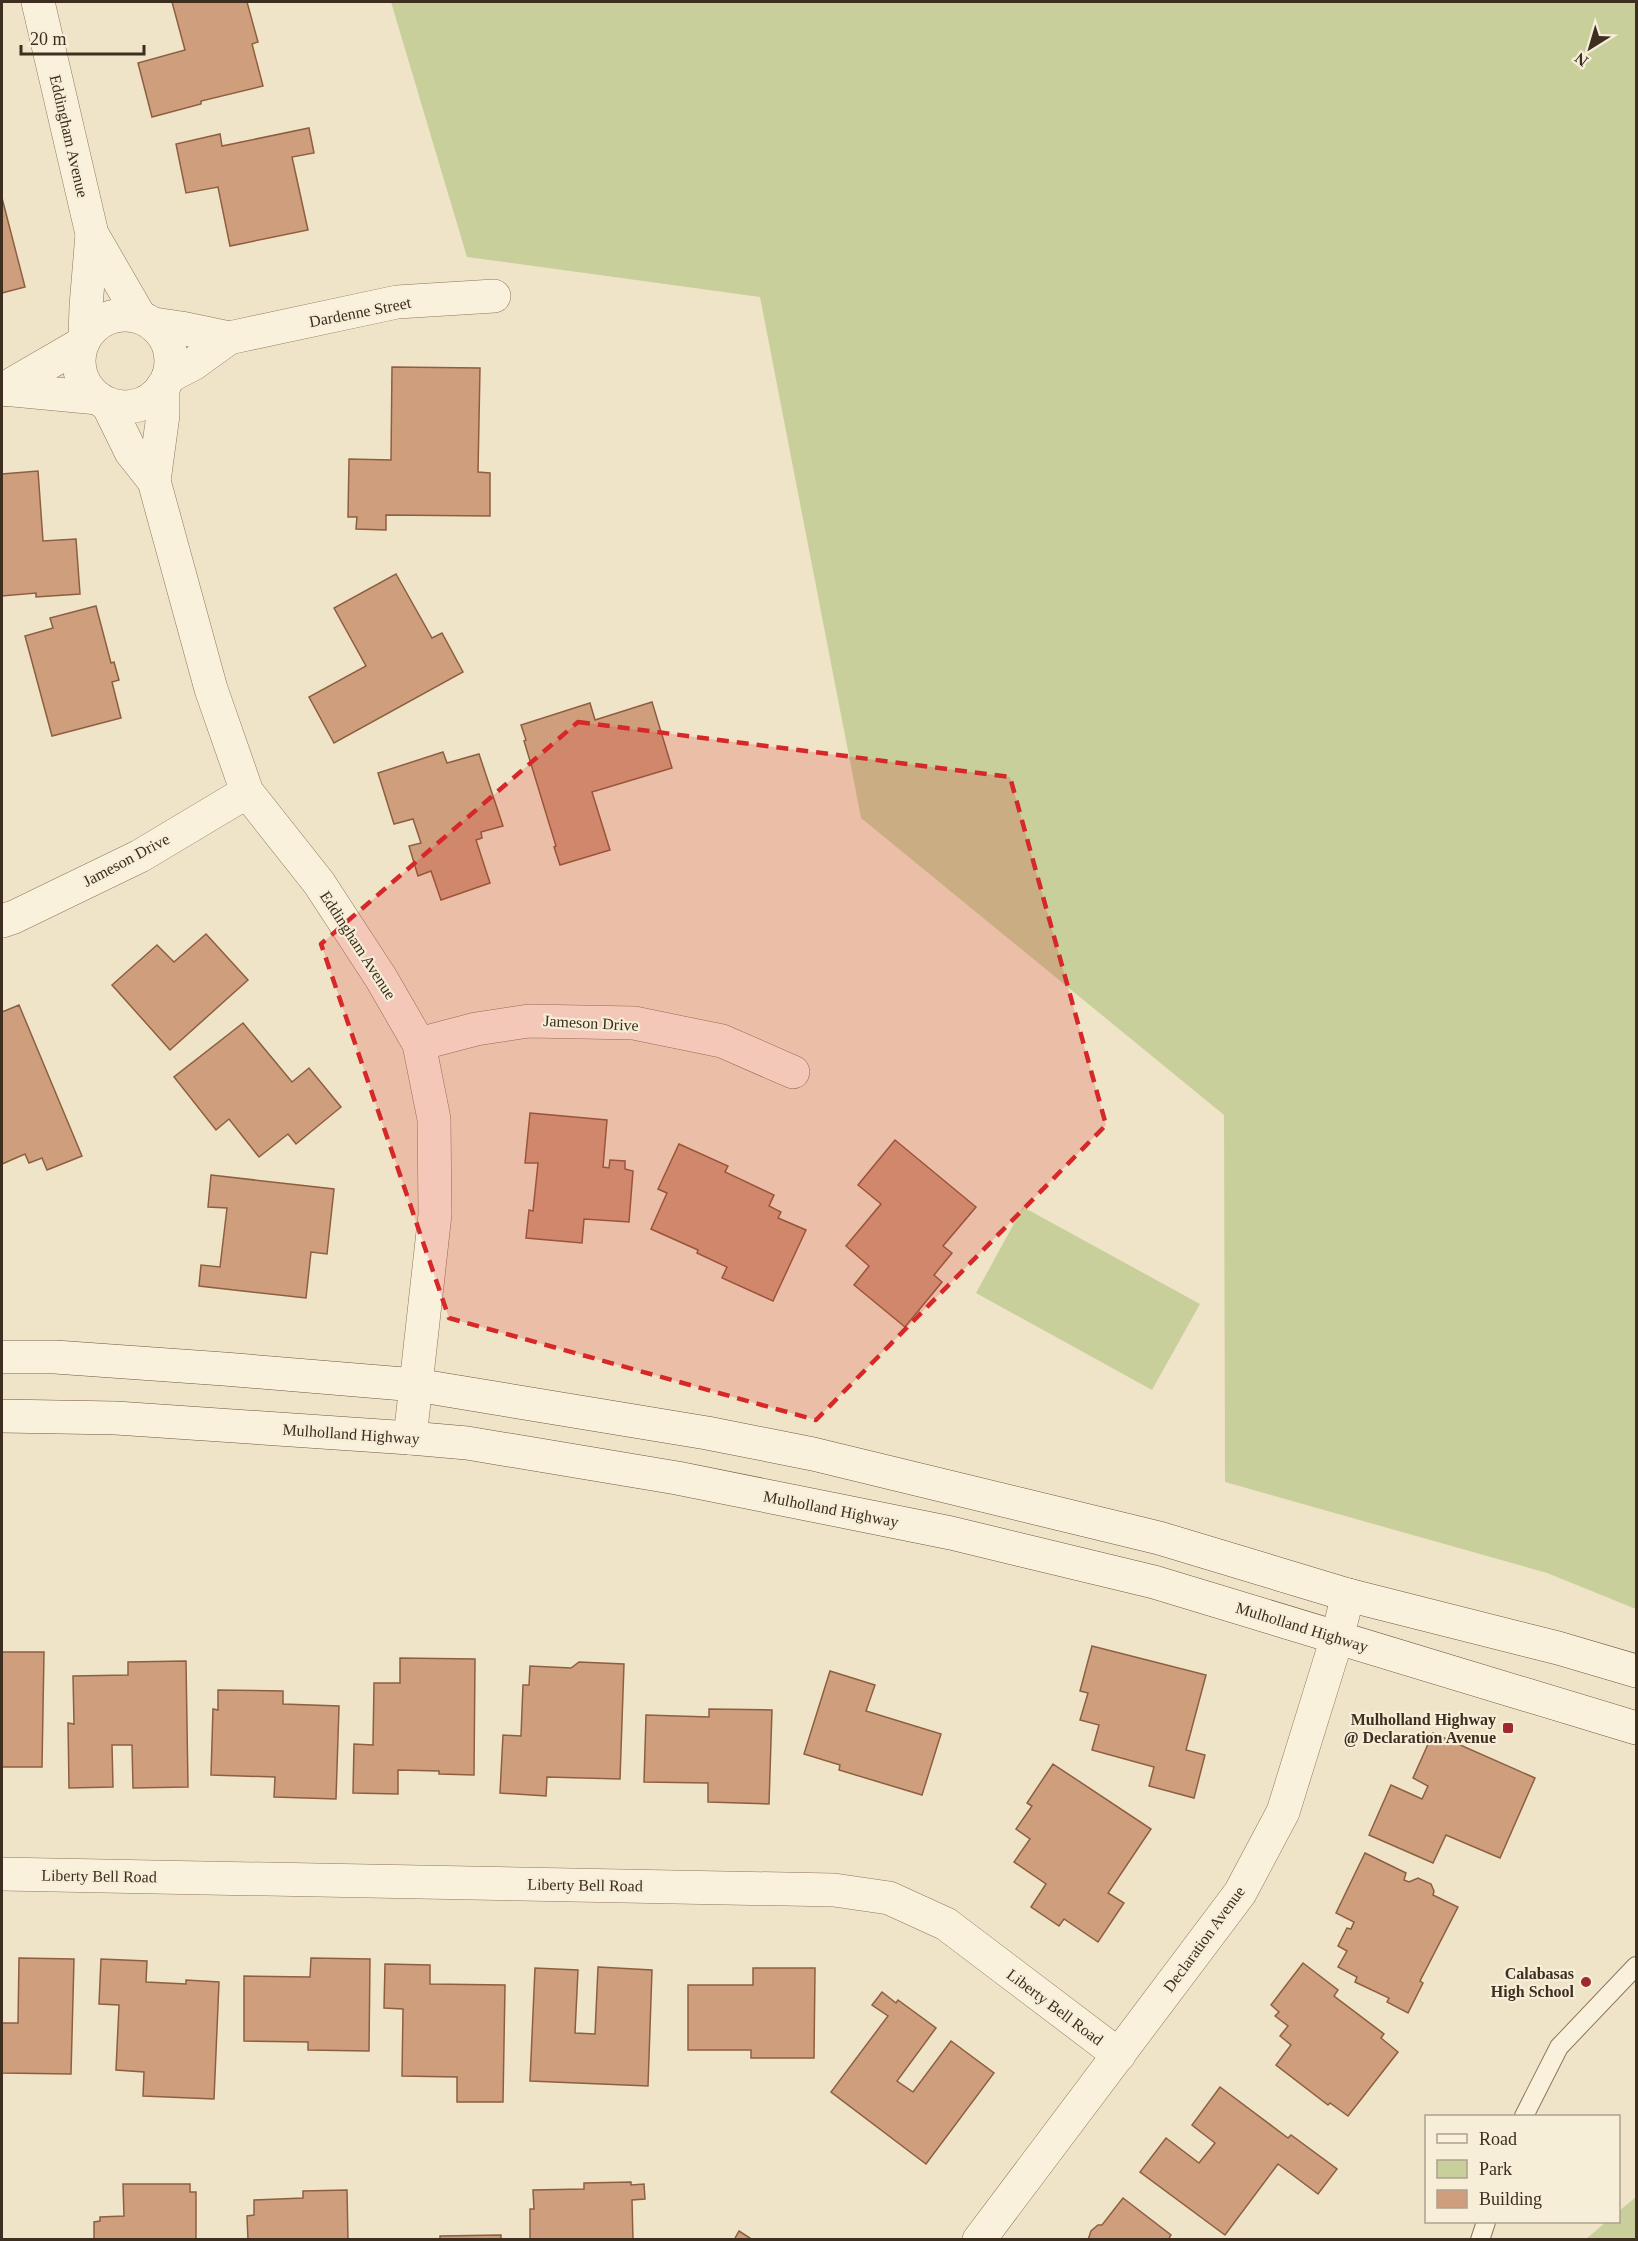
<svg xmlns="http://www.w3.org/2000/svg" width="1638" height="2241" font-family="Georgia,serif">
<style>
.green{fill:#c9cf9b}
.building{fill:#cf9f7d;stroke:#8d5f41;stroke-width:1.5}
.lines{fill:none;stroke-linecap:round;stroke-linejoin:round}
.lane-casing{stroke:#8d765c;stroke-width:20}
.street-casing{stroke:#8d765c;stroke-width:34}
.secondary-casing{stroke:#6f573f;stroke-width:34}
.lane{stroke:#faf1dc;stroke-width:18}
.street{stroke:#faf1dc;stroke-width:33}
.secondary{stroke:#faf1dc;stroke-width:33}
.marked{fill:#d62828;fill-opacity:0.2;stroke:#d62828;stroke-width:4.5;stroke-dasharray:12 8;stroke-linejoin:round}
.poi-dot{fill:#9e2a2b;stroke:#f7eed8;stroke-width:2}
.labels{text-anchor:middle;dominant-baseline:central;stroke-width:4.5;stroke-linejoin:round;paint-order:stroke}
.street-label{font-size:16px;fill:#3d2e20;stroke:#f7eed8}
.poi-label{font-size:16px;font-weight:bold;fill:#3d2e20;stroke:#f7eed8;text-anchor:end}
</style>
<rect width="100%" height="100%" fill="#f0e4c8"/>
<!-- green -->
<g class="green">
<path d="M391,2H1636V1609L1547,1573L1225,1482L1224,1115L861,818L760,297L467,257Z"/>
<path d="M1023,1207L1200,1304L1152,1390L976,1293Z"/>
<path d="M1636,2197V2239H1586L1606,2222H1618L1619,2211Z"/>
</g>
<!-- building -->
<g class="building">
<path d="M172,2H247L258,42L252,44L263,86L201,101V104L152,117L138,63L185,50Z"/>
<path d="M309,128L314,153L292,157L308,230L230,246L218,187L186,193L176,144L220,134L222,146Z"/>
<path d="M2,198L25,287L2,293Z"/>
<path d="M392,367L480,368L478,472L490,473V516L386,515V530L356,529L357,517H348L349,459L391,460Z"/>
<path d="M38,471L43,541L76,539L80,594L36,597V593L2,596V474Z"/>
<path d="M396,574L432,638L442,633L463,672L334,743L309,697L366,666L334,608Z"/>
<path d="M96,606L111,663L114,662L119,680L112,682L121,718L52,736L25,636L53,628L50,618Z"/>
<path d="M652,702L672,768L592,792L610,850L560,865L554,847L556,846L524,741L526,740L521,725L590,703L595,720Z"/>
<path d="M443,752L447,763L479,754L503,826L481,832L482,838L476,840L490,883L441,900L431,871L418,876L409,846L421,843L413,819L394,824L378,773Z"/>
<path d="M206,934L248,980L170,1050L112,985L157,945L174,962Z"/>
<path d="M19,1005L82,1156L47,1170L42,1158L29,1163L25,1154L2,1164V1012Z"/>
<path d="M243,1023L292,1082L309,1068L341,1107L296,1144L288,1134L259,1157L229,1119L216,1130L174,1077Z"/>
<path d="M530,1113L607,1120L603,1167L609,1168L610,1160L625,1161V1169L633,1171L629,1222L584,1219L582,1243L526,1238L529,1210L533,1211L538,1163H525Z"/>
<path d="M895,1140L976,1207L943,1246L952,1253L934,1275L942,1282L905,1327L854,1285L869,1266L846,1246L881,1204L858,1185Z"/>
<path d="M679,1144L728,1166L725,1172L774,1195L769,1206L781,1212L778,1218L806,1230L773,1301L722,1278L727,1267L697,1253L698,1250L651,1229L667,1193L658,1189Z"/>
<path d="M211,1175L334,1189L327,1254L311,1252L306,1298L199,1286L201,1265L220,1267L227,1208L208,1207Z"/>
<path d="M1092,1646L1206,1675L1186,1750L1205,1755L1194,1798L1149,1786L1154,1767L1092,1750L1099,1725L1080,1720L1088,1693L1080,1691Z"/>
<path d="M2,1652H44L42,1767H2Z"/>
<path d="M400,1658L475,1659L474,1775L439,1774V1771L398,1770V1794L353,1793L354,1744L373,1745L374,1683H400Z"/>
<path d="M186,1661L188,1787L133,1788L132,1745H112L113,1787L69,1788L68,1723L74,1724L73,1676L128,1675V1662Z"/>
<path d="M579,1662L624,1664L620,1779L547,1777L546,1796L500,1793L503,1735L521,1736L523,1685H529L530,1666L571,1668Z"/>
<path d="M830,1671L875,1685L866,1711L941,1734L922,1795L839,1770L840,1765L804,1754Z"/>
<path d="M218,1690L283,1691V1704L339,1706L336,1799L274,1797L275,1777L211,1775L213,1709L218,1710Z"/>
<path d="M709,1709L772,1710L769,1804L708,1802V1783L644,1782L646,1715L709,1717Z"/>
<path d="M1433,1733L1535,1778L1500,1858L1446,1835L1433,1863L1369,1835L1391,1785L1422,1799L1428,1786L1413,1778Z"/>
<path d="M1053,1764L1151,1829L1108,1893L1124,1903L1098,1942L1064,1919L1059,1926L1031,1907L1046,1884L1014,1862L1030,1839L1016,1829L1032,1806L1027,1803Z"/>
<path d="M1365,1853L1406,1873L1404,1880L1409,1882L1418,1878L1431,1884L1434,1891L1433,1895L1458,1907L1420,1981L1423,1983L1408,2013L1387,2002L1389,1998L1355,1982L1357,1977L1338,1967L1347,1951L1338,1946L1347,1928L1351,1929L1354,1922L1336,1913Z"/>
<path d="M19,1958L74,1959L71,2074L2,2073V2023H18Z"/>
<path d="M311,1958L370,1959L369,2051L308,2050V2042L244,2041V1976L310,1977Z"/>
<path d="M101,1959L147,1961L146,1982L186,1984V1980L219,1982L214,2099L143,2096L144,2072L116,2070L119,2005L99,2004Z"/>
<path d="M1303,1963L1338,1990L1334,1996L1384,2034L1381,2038L1398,2052L1348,2116L1330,2103L1328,2105L1276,2065L1291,2045L1280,2036L1288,2026L1275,2016L1279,2012L1271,2005Z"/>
<path d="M385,1964L430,1965V1984L505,1985L503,2102H457V2077L402,2076L403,2009L384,2008Z"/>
<path d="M598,1967L652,1970L648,2086L530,2081L535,1968L578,1970L575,2033L595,2034Z"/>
<path d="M753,1968H815L814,2058H751V2050H688V1985H753Z"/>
<path d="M882,1992L896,2003L898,2000L936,2028L897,2081L913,2092L951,2041L994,2073L926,2164L831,2092L888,2016L872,2005Z"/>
<path d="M1220,2087L1288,2138L1291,2135L1337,2169L1318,2194L1278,2164L1225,2235L1140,2172L1166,2138L1199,2163L1215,2143L1192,2125Z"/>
<path d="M631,2182V2185L644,2184L645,2199L632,2200L633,2240H530V2209H534L533,2190L584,2189V2183Z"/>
<path d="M123,2184H190V2192H196V2240H94V2222L100,2221V2217L124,2216Z"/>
<path d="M347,2190L348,2240H248L247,2216L254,2215V2200L303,2198V2191Z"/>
<path d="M1123,2198L1171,2235L1168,2240H1088L1091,2231L1098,2225H1102Z"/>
<path d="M739,2231L753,2240H734Z"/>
<path d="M501,2235V2240H440V2236Z"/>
</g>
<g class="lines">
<!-- lane casing -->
<g class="lane-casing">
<g id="lane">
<path d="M1524,2116L1559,2047L1636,1966"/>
<path d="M1480,2240L1486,2222"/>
</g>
</g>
<!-- street casing -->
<g class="street-casing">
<g id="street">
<path d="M38,2L92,234L140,317"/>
<circle cx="125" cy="361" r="46"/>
<path d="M154,324L181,328L229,338"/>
<path d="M85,337L86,306L92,234"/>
<path d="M168,377L193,364L229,338L397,302L494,296"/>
<path d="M163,386V415L154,481L211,689L247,792L319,883L381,978L419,1044L434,1119L435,1214L410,1438"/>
<path d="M3,389L98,398"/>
<path d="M2,390L83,343"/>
<path d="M107,403L131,452L154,481"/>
<path d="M2,921L14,917L140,856L247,792"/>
<path d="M419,1044L476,1029L529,1021L634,1023L722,1041L793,1072"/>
<path d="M2,1874L834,1890L889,1898L946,1924L1119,2055"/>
<path d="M979,2240L1240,1893L1283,1812L1337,1638L1348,1595"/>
</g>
</g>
<!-- secondary casing -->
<g class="secondary-casing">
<g id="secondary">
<path d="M2,1357H55L224,1369L416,1385L707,1433L813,1454L1159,1538L1348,1595L1558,1648L1636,1671"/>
<path d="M2,1416L116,1418L410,1438L467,1443L677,1478L951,1533L1154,1582L1636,1728"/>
</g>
</g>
<!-- lane -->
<use href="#lane" class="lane"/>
<!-- street -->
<use href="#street" class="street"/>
<!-- secondary -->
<use href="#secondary" class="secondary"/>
</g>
<!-- marked area -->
<path class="marked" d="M578,722L1010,777L1106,1125L816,1420L449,1318L321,944Z"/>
<!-- markers -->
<g class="poi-dot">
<rect x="1502" y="1722" width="12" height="12" rx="3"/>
<circle cx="1586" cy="1982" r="6"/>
</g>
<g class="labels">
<!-- street labels -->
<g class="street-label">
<text transform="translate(69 136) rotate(77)">Eddingham Avenue</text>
<text transform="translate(360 312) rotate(-11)">Dardenne Street</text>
<text transform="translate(126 860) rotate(-28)">Jameson Drive</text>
<text transform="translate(358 945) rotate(57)">Eddingham Avenue</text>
<text transform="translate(591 1023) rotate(3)">Jameson Drive</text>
<text transform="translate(351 1434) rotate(4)">Mulholland Highway</text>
<text transform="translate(831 1509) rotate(11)">Mulholland Highway</text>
<text transform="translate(1302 1627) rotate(17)">Mulholland Highway</text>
<text transform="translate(99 1876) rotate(1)">Liberty Bell Road</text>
<text transform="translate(585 1885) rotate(1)">Liberty Bell Road</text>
<text transform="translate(1204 1939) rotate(-54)">Declaration Avenue</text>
<text transform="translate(1055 2007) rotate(37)">Liberty Bell Road</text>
</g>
<!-- poi labels -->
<g class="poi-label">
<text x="1496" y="1719">Mulholland Highway<tspan x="1496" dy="18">@ Declaration Avenue</tspan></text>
<text x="1574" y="1973">Calabasas<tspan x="1574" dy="18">High School</tspan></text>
</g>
</g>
<!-- border -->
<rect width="1638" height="2241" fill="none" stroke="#3d2e20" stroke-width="6"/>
<!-- legend -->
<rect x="1425" y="2115" width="195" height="108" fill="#f7eed8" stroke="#ada18e" stroke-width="1.5"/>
<rect x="1437" y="2134" width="30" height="9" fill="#faf1dc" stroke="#ada18e" stroke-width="1.5"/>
<text x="1479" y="2145" font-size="18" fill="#3d2e20">Road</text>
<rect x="1437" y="2160" width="30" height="18" fill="#c9cf9b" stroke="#ada18e" stroke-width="1.5"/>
<text x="1479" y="2175" font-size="18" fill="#3d2e20">Park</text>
<rect x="1437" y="2190" width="30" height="18" fill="#cf9f7d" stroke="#ada18e" stroke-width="1.5"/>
<text x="1479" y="2205" font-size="18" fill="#3d2e20">Building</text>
<!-- north arrow -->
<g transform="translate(1590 48) rotate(217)" stroke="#f7eed8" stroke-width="4.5" paint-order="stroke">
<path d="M0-4.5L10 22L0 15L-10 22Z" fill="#3d2e20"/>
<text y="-9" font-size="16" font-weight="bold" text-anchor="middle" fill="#3d2e20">N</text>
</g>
<!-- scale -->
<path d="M21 45v9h123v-9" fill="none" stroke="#3d2e20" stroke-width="3"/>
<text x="30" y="45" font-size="18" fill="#3d2e20" stroke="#f7eed8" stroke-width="4.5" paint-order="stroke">20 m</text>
</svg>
